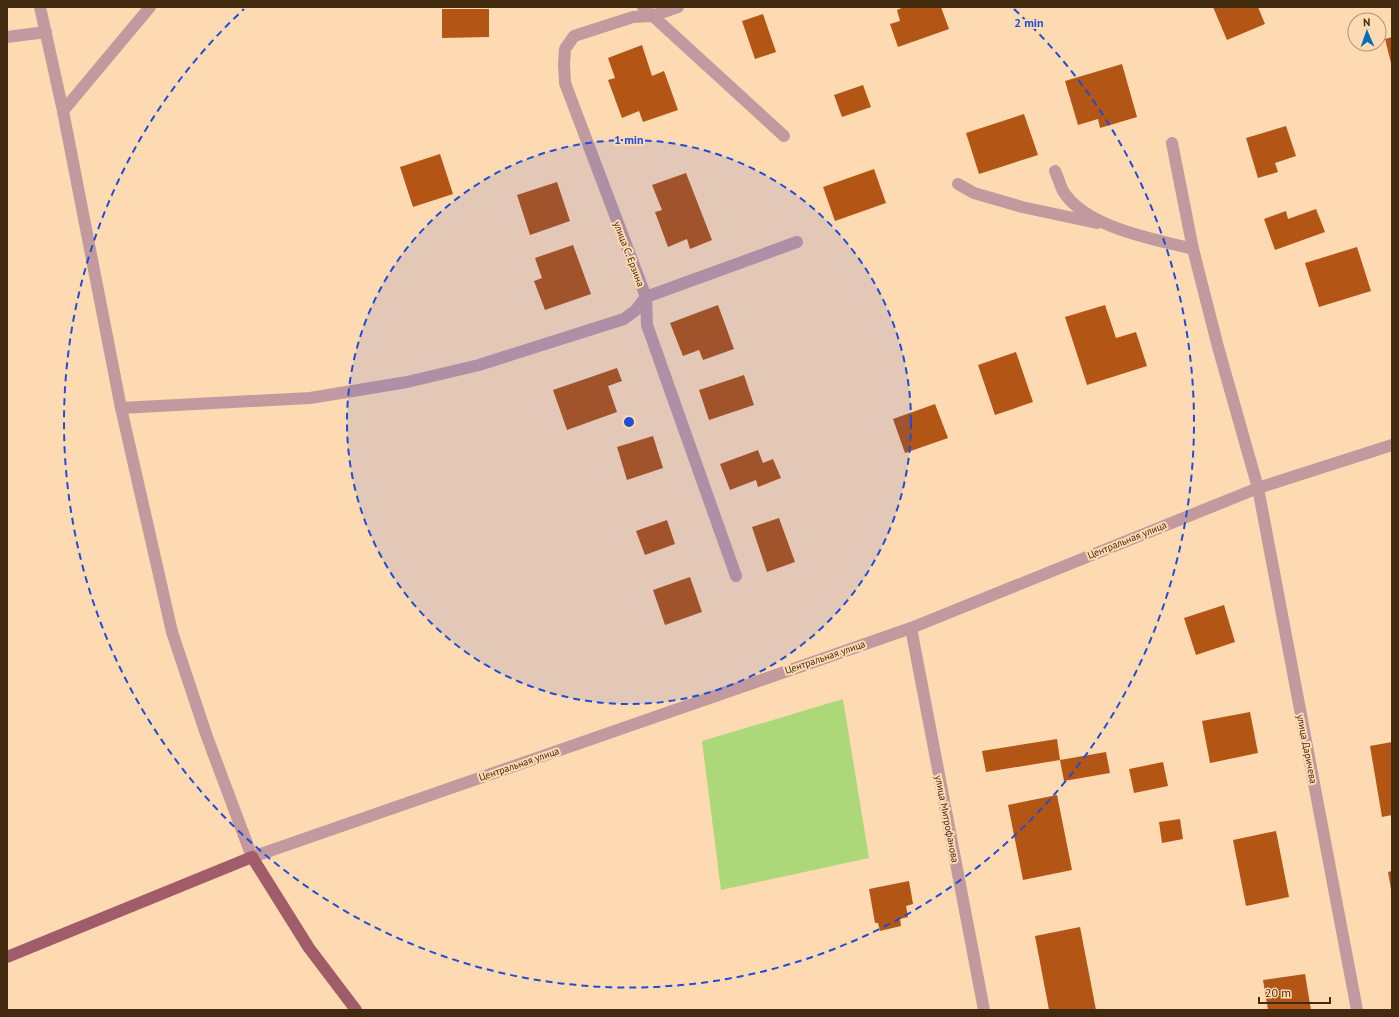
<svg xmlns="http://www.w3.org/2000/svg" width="1399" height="1017" font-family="'PT Sans',sans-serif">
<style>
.green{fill:#add879}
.building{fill:#b35514}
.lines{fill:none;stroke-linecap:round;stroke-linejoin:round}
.minor{stroke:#c2999f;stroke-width:12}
.major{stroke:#a15c69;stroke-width:12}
.ring{fill:none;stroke:#1d4ed8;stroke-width:2;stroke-dasharray:7 5}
.labels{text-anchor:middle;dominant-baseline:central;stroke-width:4;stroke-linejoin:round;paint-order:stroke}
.street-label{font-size:10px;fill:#432b0f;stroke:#fedab3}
.centre{fill:#1d4ed8;stroke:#fedab3;stroke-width:2}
.ring-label{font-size:12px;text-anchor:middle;font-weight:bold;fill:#1d4ed8;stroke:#fedab3;stroke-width:4;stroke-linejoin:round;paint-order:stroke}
</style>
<rect width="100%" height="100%" fill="#fedab3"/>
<!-- green -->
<path class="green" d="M843,699L869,858L721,890L702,741Z"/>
<!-- building -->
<g class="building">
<path d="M904,7H941L949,29L898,47L890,24L900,21L897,10Z"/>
<path d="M1213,7H1258L1265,24L1227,40Z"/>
<path d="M442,9H489V37L442,38Z"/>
<path d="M763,14L776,52L755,59L742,21Z"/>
<path d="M1392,37V63H1391L1385,39Z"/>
<path d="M642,45L652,76L664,71L678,110L643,122L639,111L622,118L608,80L615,78L608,58Z"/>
<path d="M1122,64L1137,117L1100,128L1098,119L1078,125L1065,81Z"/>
<path d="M863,85L871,107L842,117L834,95Z"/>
<path d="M1024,114L1038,155L979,174L966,133Z"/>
<path d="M1286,126L1296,156L1275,163L1278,172L1258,178L1246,138Z"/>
<path d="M440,154L453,194L413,207L400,167Z"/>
<path d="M874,169L886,203L835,221L823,187Z"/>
<path d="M686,173L712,240L690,249L687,239L668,247L655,212L662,210L652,185Z"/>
<path d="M557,182L570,221L530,235L517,195Z"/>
<path d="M1316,209L1325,232L1275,250L1264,219L1286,211L1288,219Z"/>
<path d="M573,245L591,294L545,310L534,281L542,278L535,258Z"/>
<path d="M1357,247L1371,291L1319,307L1305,263Z"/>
<path d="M718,305L734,349L703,360L699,350L683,356L670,323Z"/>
<path d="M1105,305L1116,338L1136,332L1147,366L1087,385L1065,317Z"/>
<path d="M1016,352L1033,402L995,415L978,365Z"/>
<path d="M617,368L622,381L608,386L617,412L567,430L553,390Z"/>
<path d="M744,375L754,405L709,420L699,390Z"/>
<path d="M935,404L948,438L905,453L893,419Z"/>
<path d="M653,436L663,468L627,480L617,447Z"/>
<path d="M758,450L763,463L773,459L781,478L758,487L756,480L730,490L720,464Z"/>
<path d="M779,518L795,562L767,572L752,527Z"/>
<path d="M667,520L675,544L645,555L636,531Z"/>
<path d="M690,577L702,612L665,625L653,590Z"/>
<path d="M1224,605L1235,642L1196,655L1184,618Z"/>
<path d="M1250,712L1258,753L1210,763L1202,721Z"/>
<path d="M1057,739L1060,760L986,772L982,751Z"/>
<path d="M1392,742V815L1382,817L1370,746Z"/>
<path d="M1106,752L1110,773L1064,781L1060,760Z"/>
<path d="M1163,762L1168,786L1134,793L1129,769Z"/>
<path d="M1057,795L1072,870L1023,880L1008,805Z"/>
<path d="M1180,819L1183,839L1162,843L1159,822Z"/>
<path d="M1276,831L1289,897L1246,906L1233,840Z"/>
<path d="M1392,871V889H1391L1388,872Z"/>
<path d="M909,881L913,904L906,906L908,917L900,919L901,926L880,931L878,923H875L869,889Z"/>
<path d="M1080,927L1096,1010H1049L1035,936Z"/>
<path d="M1305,974L1311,1010H1268L1263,980Z"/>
</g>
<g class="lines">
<!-- minor -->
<g class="minor">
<path d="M40,7L63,111L121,408L172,632L206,734L252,857L911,628L1258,488L1392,445"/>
<path d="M643,7L784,136"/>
<path d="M678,7L652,16L633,17L574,36L565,49L564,64L565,83L646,297L647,325L736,576"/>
<path d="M7,37L46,32"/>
<path d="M63,111L150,7"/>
<path d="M1172,143L1193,249L1218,347L1258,488L1357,1010"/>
<path d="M1055,171C1058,177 1060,185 1063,191C1086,228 1154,239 1193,249"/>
<path d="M958,184L974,193L1022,207L1097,223"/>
<path d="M121,408L310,398L407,382L479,365L624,319L636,310L646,297L797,242"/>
<path d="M911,628L984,1010"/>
</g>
<!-- major -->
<path class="major" d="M7,957L252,857L309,948L356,1010"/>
</g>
<!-- distance rings -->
<circle cx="629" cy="422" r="282" fill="#1d4ed8" fill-opacity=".12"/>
<g class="ring">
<circle cx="629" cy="422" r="282"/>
<path d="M1014 9A565 565 0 1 1 244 9"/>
</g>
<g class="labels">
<!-- street labels -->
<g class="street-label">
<text transform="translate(629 254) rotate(69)">улица С. Ерзина</text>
<text transform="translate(1127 540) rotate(-22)">Центральная улица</text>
<text transform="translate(825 657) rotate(-19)">Центральная улица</text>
<text transform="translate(1307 749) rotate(79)">улица Даричева</text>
<text transform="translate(519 764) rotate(-19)">Центральная улица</text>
<text transform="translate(947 819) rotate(79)">улица Митрофанова</text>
</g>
</g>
<circle cx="629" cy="422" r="6" class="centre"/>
<g class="ring-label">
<text x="1029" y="27">2 min</text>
<text x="629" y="144">1 min</text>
</g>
<!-- border -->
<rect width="1399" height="1017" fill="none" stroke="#432b0f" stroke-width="16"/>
<!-- north arrow -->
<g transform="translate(1367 32) rotate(358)"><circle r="19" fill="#fedab3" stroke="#b39471"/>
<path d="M0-3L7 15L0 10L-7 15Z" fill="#056fbb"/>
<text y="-6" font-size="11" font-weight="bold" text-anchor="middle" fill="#432b0f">N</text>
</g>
<!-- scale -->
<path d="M1259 997v6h71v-6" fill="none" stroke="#432b0f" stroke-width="2"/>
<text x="1265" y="997" font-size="12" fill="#432b0f" stroke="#fedab3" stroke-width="3" paint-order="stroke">20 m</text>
</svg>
